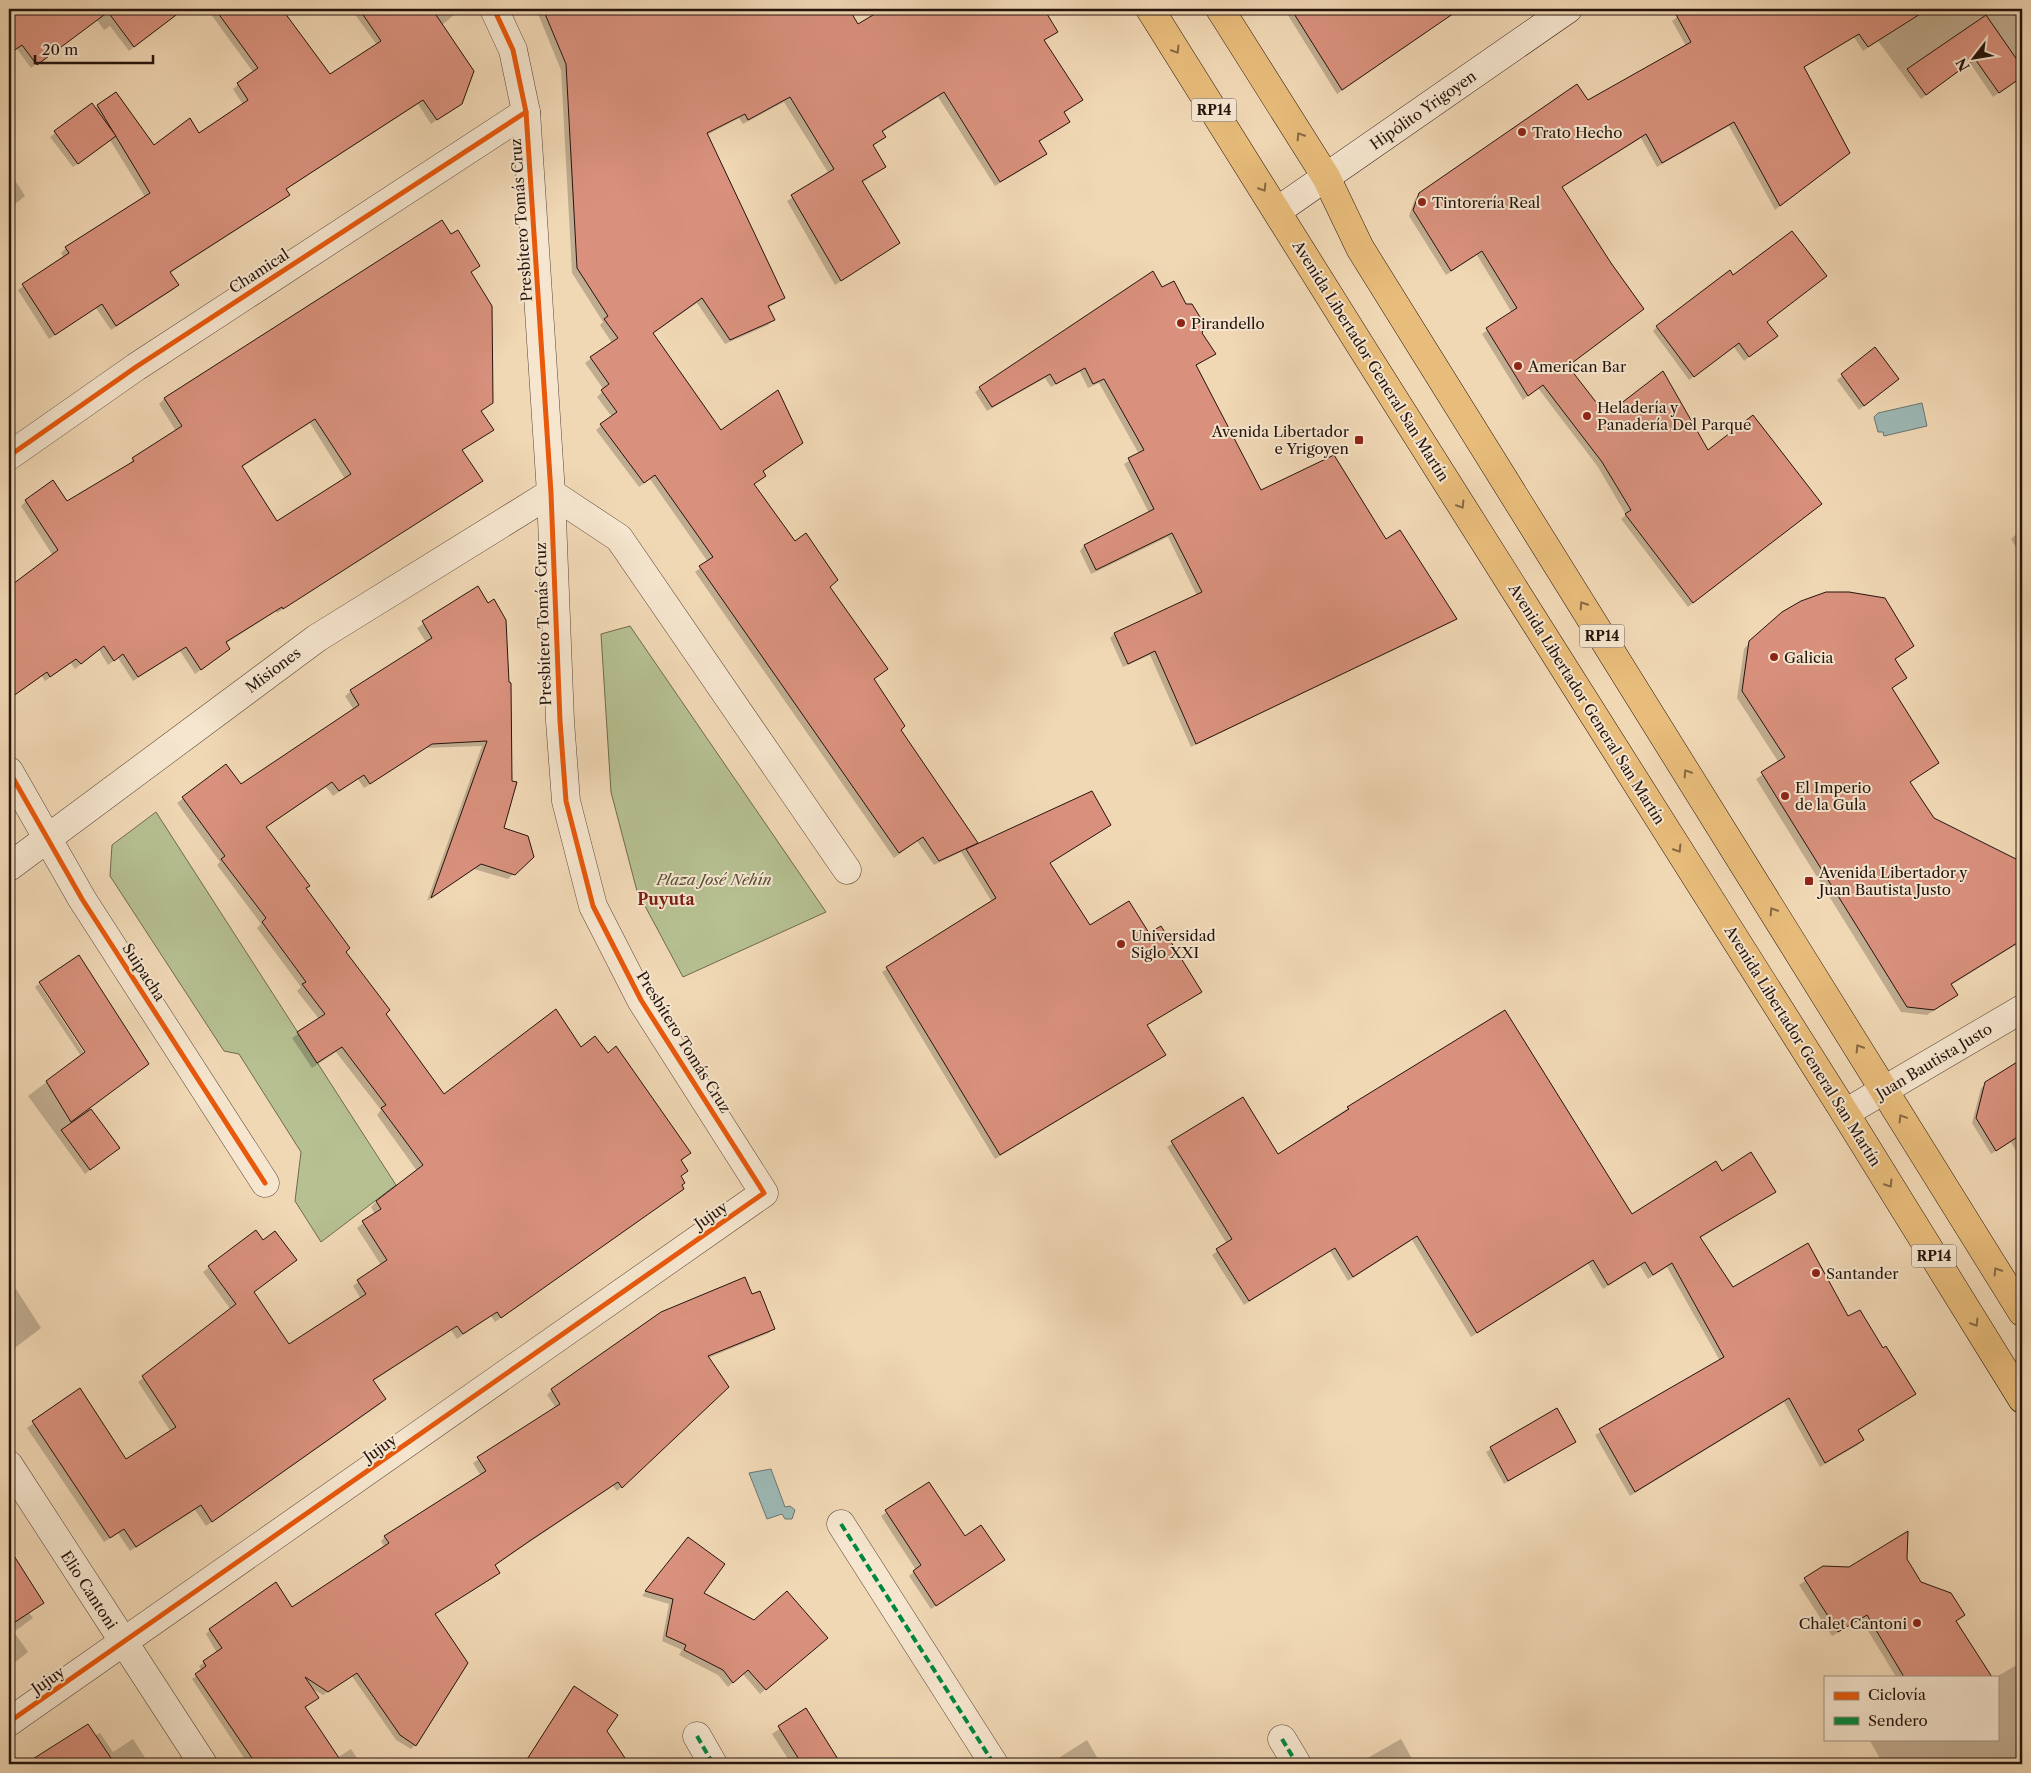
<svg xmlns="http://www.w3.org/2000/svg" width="2031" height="1773" font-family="'Libre Caslon Text',serif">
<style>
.green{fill:#b6c091;stroke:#6e6a4e}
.water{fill:#9cb8b4;stroke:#6c7671}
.shadow{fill:#0003;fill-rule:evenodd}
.building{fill:#d9917d;stroke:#25130c;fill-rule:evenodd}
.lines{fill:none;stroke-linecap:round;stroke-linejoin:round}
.minor-casing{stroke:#584436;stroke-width:29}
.secondary-casing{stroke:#25130c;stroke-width:29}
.primary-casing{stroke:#25130c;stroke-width:29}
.minor{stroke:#f6e6cf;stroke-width:28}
.secondary{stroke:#f6e6cf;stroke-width:28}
.primary{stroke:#e8bc7a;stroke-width:28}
.quiet{stroke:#00873e;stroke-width:4;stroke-dasharray:8 4;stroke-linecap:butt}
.cycleway-casing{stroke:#f6e6cf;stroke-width:8}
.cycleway{stroke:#e8590c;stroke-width:5}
.oneway{stroke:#866843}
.poi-dot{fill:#8f2418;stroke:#f6e6cf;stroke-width:2}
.labels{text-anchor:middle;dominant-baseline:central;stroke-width:4;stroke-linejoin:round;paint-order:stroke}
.shield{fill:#f6e6cf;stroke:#645246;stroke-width:1}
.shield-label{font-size:14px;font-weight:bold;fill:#25130c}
.street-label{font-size:15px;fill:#25130c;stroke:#f6e6cf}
.poi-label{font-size:15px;fill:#25130c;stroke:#f6e6cf;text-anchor:start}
.park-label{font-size:15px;font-style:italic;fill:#58503b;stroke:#f6e6cf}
.neighbourhood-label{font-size:16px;font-weight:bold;fill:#7a1f14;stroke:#f6e6cf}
</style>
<rect width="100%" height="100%" fill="#f1d8b5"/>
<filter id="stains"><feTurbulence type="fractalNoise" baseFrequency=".004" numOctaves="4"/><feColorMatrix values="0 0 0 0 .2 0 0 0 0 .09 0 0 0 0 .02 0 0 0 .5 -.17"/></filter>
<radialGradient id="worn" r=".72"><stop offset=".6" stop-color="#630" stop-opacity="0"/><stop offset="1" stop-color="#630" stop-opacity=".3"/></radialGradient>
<!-- green -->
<g class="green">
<path d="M630,626L826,912L683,977L637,891L611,792L601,634Z"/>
<path d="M156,812L396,1185L321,1242L295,1201L301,1152L239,1054L224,1051L110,876L112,845Z"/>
</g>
<!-- water -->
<g class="water">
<path d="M1922,403L1927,426L1884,436L1883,432H1878L1874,417L1878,413Z"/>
<path d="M771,1469L785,1507L790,1506L795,1510L792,1519H785L782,1514L767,1519L749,1473Z"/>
</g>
<!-- shadow -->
<g class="shadow">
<path d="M9,9H184L129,51L110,26L104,30L97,20L31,68L17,49L9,54Z"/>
<path d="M202,9H281L330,76L377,45L351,9H451L454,15L442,25L461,103L431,124L418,104L285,190L288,195L283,200L170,273L178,285L173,290L111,330L96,308L49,339L18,290L64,258L61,253L66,248L145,197L110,140L73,167L50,137L91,105L94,109L98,106L154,147L199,135L243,105L233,89L253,72L207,9L204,12Z"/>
<path d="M536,9H848L857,26L885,9H1019L1081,100L1064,113L1069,122L1063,127L1039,142L1045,153L1040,159L995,186L938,97L881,133L884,137L872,147L885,167L862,183L899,243L835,285L787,201L829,174L784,102L743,124L739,118L707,135L784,298L768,308L773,320L768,325L725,344L697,303L652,334L720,432L802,443L762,472L764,475L753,485L829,588L899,730L976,843L972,847L1110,824L1049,864L1089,927L1149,935L1200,992L1146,1026L1164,1055L1160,1059L995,1159L882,972L992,902L961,852L934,865L917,841L894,858L695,572L708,562L650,479L639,487L596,430L612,417L597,397L604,390L585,363L612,343L600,325L603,322L572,273L561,70Z"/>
<path d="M1284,9H1460L1337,94Z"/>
<path d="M1687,9H2022V57L2016,61L2022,69V76L1993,97L1970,63L1921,99L1878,41L1863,51L1854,37L1803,68L1843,157L1775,210L1729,126L1657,167L1641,138L1561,188L1567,366L1605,417L1708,452L1820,504L1688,607L1621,519L1626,515L1598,467L1538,388L1523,400L1482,334L1512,313L1477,255L1446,275L1409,216L1415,199L1420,194L1686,46L1672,21Z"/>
<path d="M9,171L25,196L9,209Z"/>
<path d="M442,222L450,236L478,266L470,273L492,402L480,412L492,430L461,451L481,481L277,613L276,611L225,644L223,654L195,674L180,651L133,681L118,658L108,665L99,650L75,669L71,663L45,681L42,676L9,699V588L53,556L21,506L26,501L66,503L129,465L133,459L176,431L159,404L164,399ZM310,423L345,479L277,523L241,468Z"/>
<path d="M1162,289L1201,333L1214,354L1195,366L1260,492L1386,541L1455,619L1450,623L1191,747L1150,655L1123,667L1110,638L1114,634L1197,596L1168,537L1091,574L1080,551L1084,546L1149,513L1124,464L1139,454L1099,383L1088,388L1080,372L1051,387L1045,378L987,411L975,392L980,388Z"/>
<path d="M1766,322L1771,340L1744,361L1734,347L1689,380L1653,331L1657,327Z"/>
<path d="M1875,349L1893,383L1859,410L1837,380Z"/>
<path d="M2022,529V557L2011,539Z"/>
<path d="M478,587L503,829L532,856L508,879L474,869L427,901L482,746L426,748L364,788L358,779L333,796L326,787L265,828L385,1014L444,1096L581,1049L690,1153L680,1162L686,1171L680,1177L683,1189L495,1322L491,1316L457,1339L451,1330L373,1381L385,1399L379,1405L206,1526L195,1510L130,1551L118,1533L104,1542L27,1428L79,1389L126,1461L171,1432L138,1382L231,1310L203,1272L255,1232L263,1242L290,1265L253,1293L288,1346L361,1299L353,1286L381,1265L357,1228L375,1214L371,1207L376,1202L417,1171L377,1115L381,1110L336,1052L312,1068L292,1038L319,1019L297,991L301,987L257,928L261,924L217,865L220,862L177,803L226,766L241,785L354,710L345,696L351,691L426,642L417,628Z"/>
<path d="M1750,642L1912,646L1894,660L1905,678L1891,689L1938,763L1909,783L1933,819L2022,863V941L1951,985L1957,995L1927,1015L1901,1012L1756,779L1779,763L1737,698L1744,649Z"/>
<path d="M39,984L87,1058L148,1064L89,1109L118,1148L85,1174L28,1096L81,1056L35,987Z"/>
<path d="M2022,1061V1162L2011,1142L1991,1154L1972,1123L1981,1088Z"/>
<path d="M1242,1098L1277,1155L1348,1108L1632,1215L1721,1172L1775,1191L1699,1239L1732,1289L1847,1318L1883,1350L1915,1394L1858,1431L1863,1440L1858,1445L1820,1467L1784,1402L1630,1496L1595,1435L1720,1361L1667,1267L1648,1279L1640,1266L1603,1289L1588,1264L1471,1337L1412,1240L1348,1281L1330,1251L1244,1305L1212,1255L1227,1244L1167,1147Z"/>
<path d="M16,1289L41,1328L12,1350L9,1346V1294Z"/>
<path d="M751,1296L773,1328L769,1333L708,1358L727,1387L617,1491L613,1486L494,1566L498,1573L494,1577L434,1615L415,1745L411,1749L396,1740L352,1676L323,1695L311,1688L313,1702L304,1708L337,1758L351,1749L361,1764H248L192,1679L202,1671L199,1666L217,1653L206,1634L210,1630L292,1609L385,1548L381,1541L385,1537L481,1476L473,1463L556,1408L547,1395L552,1390Z"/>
<path d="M1557,1410L1574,1442L1504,1484L1486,1452Z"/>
<path d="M928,1483L964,1538L1003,1560L931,1609L909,1576L916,1570L881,1516Z"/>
<path d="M683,1544L702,1593L754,1622L821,1643L760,1694L743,1674L728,1687L718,1675L679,1655L682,1650L662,1641L669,1604L642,1596Z"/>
<path d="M9,1550L43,1603L29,1613L33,1618L14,1632L28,1652L9,1667Z"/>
<path d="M1906,1559L1920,1583L1963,1615L1955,1622L1990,1677H1896L1861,1619L1832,1636L1799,1585L1824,1568H1850Z"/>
<path d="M2022,1662V1760L2015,1764H1924L1922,1761L1917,1764H1883L1869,1739H1997L1996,1677Z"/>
<path d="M574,1687L606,1731L628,1764H524Z"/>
<path d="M806,1710L840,1764H778L788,1759L772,1734Z"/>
<path d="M100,1733L113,1752L133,1739L149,1764H30Z"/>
<path d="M1401,1739L1415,1764H1357Z"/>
<path d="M1087,1740L1101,1764H1049Z"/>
</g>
<!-- building -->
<g class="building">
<path d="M9,9H184L134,47L108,12L37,65L22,45L9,54Z"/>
<path d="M215,9H282L330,74L381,41L359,9H432L474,71L462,104L437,120L423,100L286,189L290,195L170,272L179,285L116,326L102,304L55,335L22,284L69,253L65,247L150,193L97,105L116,92L154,145L190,118L199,133L248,100L237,83L258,68Z"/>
<path d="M543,9H849L858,24L883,9H1044L1058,32L1044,40L1083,100L1064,112L1070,122L1039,141L1047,154L1000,182L944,92L882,131L886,137L873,145L886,167L862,181L900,243L841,281L791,195L834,169L790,97L748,120L745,114L707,133L785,298L768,306L775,320L730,340L702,298L653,333L721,430L778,390L803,443L763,471L766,476L754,484L795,541L806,533L838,580L830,587L888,669L874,679L905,726L901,730L978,843L939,861L923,837L899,853L699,566L713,557L655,475L644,483L600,424L617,412L601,390L609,384L590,357L618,338L604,319L608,316L577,268L566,64Z"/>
<path d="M1291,9H1460L1342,90Z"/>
<path d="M1673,9H1928L1868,47L1859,34L1804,67L1850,153L1780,206L1734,122L1662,163L1646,134L1562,187L1611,263L1644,309L1568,366L1606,415L1663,371L1708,450L1753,415L1822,504L1693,603L1625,514L1631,510L1602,462L1543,385L1528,396L1486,328L1517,308L1482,251L1451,271L1413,210L1419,193L1577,84L1588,100L1691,42Z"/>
<path d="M1986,15L2022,67V77L1999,93L1975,59L1926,95L1907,69Z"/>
<path d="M92,103L116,136L78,164L54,131Z"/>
<path d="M442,220L451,234L458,230L480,266L471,272L492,306L493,403L481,411L494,430L462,450L483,481L283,609L282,607L226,642L230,649L201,670L186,647L138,677L123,654L114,661L104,646L81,664L76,659L50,677L47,672L9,699V587L58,550L25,500L53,480L67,501L134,461L132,458L182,426L164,398ZM315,419L351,474L277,521L242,466Z"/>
<path d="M1792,231L1827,276L1767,322L1778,336L1749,357L1739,343L1694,377L1656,326L1730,270L1733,275Z"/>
<path d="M1153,271L1162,287L1174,281L1186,304H1192L1205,325L1202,333L1216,354L1196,365L1261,490L1334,455L1386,539L1400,530L1457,619L1196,744L1155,651L1128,664L1114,633L1202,592L1172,533L1096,570L1084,545L1154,509L1128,458L1144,450L1104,379L1093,384L1085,368L1056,384L1050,374L992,407L979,387Z"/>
<path d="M1875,347L1899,379L1864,406L1841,374Z"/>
<path d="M478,586L488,603L494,599L506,620L509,682L511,683L512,781L517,782L504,828L528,836L534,857L515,875L481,864L431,898L487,741L432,744L370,784L364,775L339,791L332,782L266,827L310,886L306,888L350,948L346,952L390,1010L386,1014L444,1094L556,1009L581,1047L595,1036L608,1053L616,1046L691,1153L681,1160L688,1171L681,1176L685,1183L682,1185L684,1189L501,1318L497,1312L463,1334L457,1326L373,1380L386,1399L212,1522L201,1505L136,1547L124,1529L110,1538L32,1421L80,1388L126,1459L176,1427L142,1376L236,1304L208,1266L256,1230L263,1240L275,1231L297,1260L254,1292L289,1344L366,1294L357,1280L387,1260L362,1221L381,1209L376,1201L423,1165L381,1108L386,1105L342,1047L317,1063L297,1032L325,1014L302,984L306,982L262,922L266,918L221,859L225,856L182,797L226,764L241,784L359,705L350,690L432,638L422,621Z"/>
<path d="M1826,592H1849L1885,598L1914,646L1895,659L1907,678L1892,688L1939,763L1910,782L1934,818L2022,862V940L1951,984L1958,995L1934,1010L1907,1007L1761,772L1785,757L1742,691L1749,641L1782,612L1801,601Z"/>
<path d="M1092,791L1111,825L1050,863L1090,925L1129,901L1149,933L1161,926L1202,992L1147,1025L1166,1055L1000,1155L886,967L996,898L966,849Z"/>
<path d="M79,955L149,1064L71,1122L46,1081L85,1052L39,982Z"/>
<path d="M1505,1010L1632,1214L1716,1161L1722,1171L1751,1152L1776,1192L1700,1237L1733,1287L1808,1243L1848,1316L1860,1310L1883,1348L1886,1346L1916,1394L1858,1430L1864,1440L1825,1463L1789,1398L1635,1492L1599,1429L1724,1357L1672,1263L1653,1275L1645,1262L1608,1285L1593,1260L1477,1333L1417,1236L1353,1277L1335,1248L1249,1301L1216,1249L1232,1239L1171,1141L1243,1097L1278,1154L1349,1109L1347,1107Z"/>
<path d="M2022,1059V1134L1996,1151L1976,1118L1985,1082Z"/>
<path d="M91,1109L120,1148L90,1170L61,1130Z"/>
<path d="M745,1277L752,1294L760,1291L775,1329L708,1356L729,1387L622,1488L618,1482L531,1540L495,1565L500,1573L435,1614L468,1663L416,1746L400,1735L357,1673L328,1692L305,1677L319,1698L305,1707L343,1764H256L195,1674L206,1666L203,1661L222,1648L209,1629L276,1582L292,1607L389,1543L384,1536L486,1471L477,1457L560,1404L551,1389L661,1312Z"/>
<path d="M1557,1408L1576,1442L1508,1481L1490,1447Z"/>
<path d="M929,1482L965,1536L981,1525L1005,1560L936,1606L913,1571L921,1565L885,1510Z"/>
<path d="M1908,1531L1907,1559L1921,1582L1951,1593L1965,1615L1956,1621L1992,1677H1904L1867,1615L1838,1632L1804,1578L1823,1566L1849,1567Z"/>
<path d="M688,1537L725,1564L704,1593L754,1620L787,1591L828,1638L766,1690L748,1670L733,1683L723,1670L684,1650L686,1645L666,1636L673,1599L645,1591Z"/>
<path d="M9,1548L44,1603L9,1626Z"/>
<path d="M574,1686L618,1715L607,1731L629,1764H524Z"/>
<path d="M806,1708L841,1764H802L778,1726Z"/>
<path d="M88,1724L115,1764H25Z"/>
</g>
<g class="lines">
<!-- minor casing -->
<g class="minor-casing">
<g id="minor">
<path d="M9,456L136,367L526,112"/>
<path d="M9,771L82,899L265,1183"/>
<path d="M9,867L317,638L551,493L619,538L847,870"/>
<path d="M1845,1113L2022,1009"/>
<path d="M9,1465L203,1764"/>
<path d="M841,1524L994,1764"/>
<path d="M9,1722L764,1193L641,1000L593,906L566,801L560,721L551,493L526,112L513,50L494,9"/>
<path d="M697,1736L713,1764"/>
<path d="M1282,1739L1297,1764"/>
</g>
</g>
<!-- secondary casing -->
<g class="secondary-casing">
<path id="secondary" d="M1277,211L1568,9"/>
</g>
<!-- primary casing -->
<g class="primary-casing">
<g id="primary">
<path d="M1150,9L1367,356L1845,1113L2022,1399"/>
<path d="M1220,9L1326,177L1360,248L2022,1312"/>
</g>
</g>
<!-- minor -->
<use href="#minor" class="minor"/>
<!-- secondary -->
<use href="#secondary" class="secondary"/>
<!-- primary -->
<use href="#primary" class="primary"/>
<!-- quiet -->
<g class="quiet">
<path d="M841,1524L994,1764"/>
<path d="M697,1736L713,1764"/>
<path d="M1282,1739L1297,1764"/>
</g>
<!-- cycleway casing -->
<g class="cycleway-casing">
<g id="cycleway">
<path d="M9,456L136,367L526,112"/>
<path d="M9,771L82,899L265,1183"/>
<path d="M9,1722L764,1193L641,1000L593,906L566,801L560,721L551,493L526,112L513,50L494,9"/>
</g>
</g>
<!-- cycleway -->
<use href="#cycleway" class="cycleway"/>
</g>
<!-- one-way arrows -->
<defs><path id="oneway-chevron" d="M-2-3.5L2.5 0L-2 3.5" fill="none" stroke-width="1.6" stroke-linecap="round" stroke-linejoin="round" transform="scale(1.25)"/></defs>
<g class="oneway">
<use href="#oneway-chevron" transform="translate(1176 50) rotate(58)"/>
<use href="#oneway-chevron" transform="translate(1300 136) rotate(-122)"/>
<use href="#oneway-chevron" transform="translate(1263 188) rotate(58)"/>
<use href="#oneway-chevron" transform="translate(1461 505) rotate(58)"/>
<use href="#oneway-chevron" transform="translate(1583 605) rotate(-122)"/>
<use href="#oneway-chevron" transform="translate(1687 773) rotate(-122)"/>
<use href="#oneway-chevron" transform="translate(1678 849) rotate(58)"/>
<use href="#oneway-chevron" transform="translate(1773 911) rotate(-122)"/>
<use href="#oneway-chevron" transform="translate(1859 1048) rotate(-122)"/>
<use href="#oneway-chevron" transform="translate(1902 1118) rotate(-121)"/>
<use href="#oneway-chevron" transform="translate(1889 1184) rotate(58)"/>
<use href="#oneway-chevron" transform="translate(1997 1271) rotate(-122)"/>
<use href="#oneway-chevron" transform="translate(1975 1323) rotate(58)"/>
</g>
<!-- markers -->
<g class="poi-dot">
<circle cx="1522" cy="132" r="5"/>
<circle cx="1422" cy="202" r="5"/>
<circle cx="1181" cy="323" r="5"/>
<circle cx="1518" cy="366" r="5"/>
<circle cx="1587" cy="416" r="5"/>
<rect x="1354" y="435" width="10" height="10" rx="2.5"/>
<circle cx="1774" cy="657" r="5"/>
<circle cx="1785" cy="796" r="5"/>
<rect x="1804" y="876" width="10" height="10" rx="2.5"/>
<circle cx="1121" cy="944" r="5"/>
<circle cx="1816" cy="1273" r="5"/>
<circle cx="1917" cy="1623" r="5"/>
</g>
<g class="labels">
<!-- shield labels -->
<g class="shield">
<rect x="1191.5" y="98.5" width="45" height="23" rx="4"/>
<rect x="1579.5" y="624.5" width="45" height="23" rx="4"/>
<rect x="1911.5" y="1244.5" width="45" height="23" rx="4"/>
</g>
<g class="shield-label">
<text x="1214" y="110">RP14</text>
<text x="1602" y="636">RP14</text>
<text x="1934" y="1256">RP14</text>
</g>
<!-- street labels -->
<g class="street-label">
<text transform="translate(1423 110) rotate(-35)">Hipólito Yrigoyen</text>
<text transform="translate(521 220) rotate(-94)">Presbítero Tomás Cruz</text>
<text transform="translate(259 271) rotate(-33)">Chamical</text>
<text transform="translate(1371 361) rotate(58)">Avenida Libertador General San Martín</text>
<text transform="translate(543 624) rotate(-92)">Presbítero Tomás Cruz</text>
<text transform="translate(273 670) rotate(-37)">Misiones</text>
<text transform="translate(1587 704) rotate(58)">Avenida Libertador General San Martín</text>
<text transform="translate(144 972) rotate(57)">Suipacha</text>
<text transform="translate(684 1042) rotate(58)">Presbítero Tomás Cruz</text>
<text transform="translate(1803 1046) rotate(58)">Avenida Libertador General San Martín</text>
<text transform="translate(1934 1061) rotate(-31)">Juan Bautista Justo</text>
<text transform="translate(711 1215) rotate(-35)">Jujuy</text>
<text transform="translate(380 1448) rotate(-35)">Jujuy</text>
<text transform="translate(89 1590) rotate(57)">Elio Cantoni</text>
<text transform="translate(48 1680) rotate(-35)">Jujuy</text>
</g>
<!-- poi labels -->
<g class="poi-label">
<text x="1532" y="132">Trato Hecho</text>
<text x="1432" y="202">Tintorería Real</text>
<text x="1191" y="323">Pirandello</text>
<text x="1528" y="366">American Bar</text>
<text x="1597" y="407">Heladería y<tspan x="1597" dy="17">Panadería Del Parque</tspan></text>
<text x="1349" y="431" text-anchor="end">Avenida Libertador<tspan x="1349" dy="17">e Yrigoyen</tspan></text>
<text x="1784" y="657">Galicia</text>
<text x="1795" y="787">El Imperio<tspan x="1795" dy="17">de la Gula</tspan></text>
<text x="1819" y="872">Avenida Libertador y<tspan x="1819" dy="17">Juan Bautista Justo</tspan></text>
<text x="1131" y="935">Universidad<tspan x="1131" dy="17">Siglo XXI</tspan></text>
<text x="1826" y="1273">Santander</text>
<text x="1907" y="1623" text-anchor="end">Chalet Cantoni</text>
</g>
<!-- park labels -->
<g class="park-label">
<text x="714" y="879">Plaza José Nehín</text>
</g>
<!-- neighbourhood labels -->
<g class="neighbourhood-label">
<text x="666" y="899">Puyuta</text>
</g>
</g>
<!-- margin -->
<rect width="2031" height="1773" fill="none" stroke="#f1d8b5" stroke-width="30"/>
<rect x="10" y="10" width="2011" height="1753" fill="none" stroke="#25130c" stroke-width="2.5"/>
<rect x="15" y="15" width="2001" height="1743" fill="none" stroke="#25130c"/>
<!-- legend -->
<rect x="1824" y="1676" width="175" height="65" fill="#f6e6cf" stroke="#a29281"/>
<rect x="1834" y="1692" width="25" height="8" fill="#e8590c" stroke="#a29281"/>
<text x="1868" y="1700" font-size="15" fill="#25130c">Ciclovía</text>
<rect x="1834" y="1717" width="25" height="8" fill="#00873e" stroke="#a29281"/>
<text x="1868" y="1726" font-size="15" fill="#25130c">Sendero</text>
<!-- north arrow -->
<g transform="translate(1974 58) rotate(239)" stroke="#f6e6cf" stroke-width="4" paint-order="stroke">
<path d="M0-4L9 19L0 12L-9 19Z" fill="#25130c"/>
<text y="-8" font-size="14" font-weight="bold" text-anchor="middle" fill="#25130c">N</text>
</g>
<!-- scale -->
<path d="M35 55v8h118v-8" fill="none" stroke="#25130c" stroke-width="2.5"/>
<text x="42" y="55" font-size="15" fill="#25130c" stroke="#f6e6cf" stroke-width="4" paint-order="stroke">20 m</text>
<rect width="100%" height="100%" filter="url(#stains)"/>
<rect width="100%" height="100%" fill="url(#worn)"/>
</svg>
